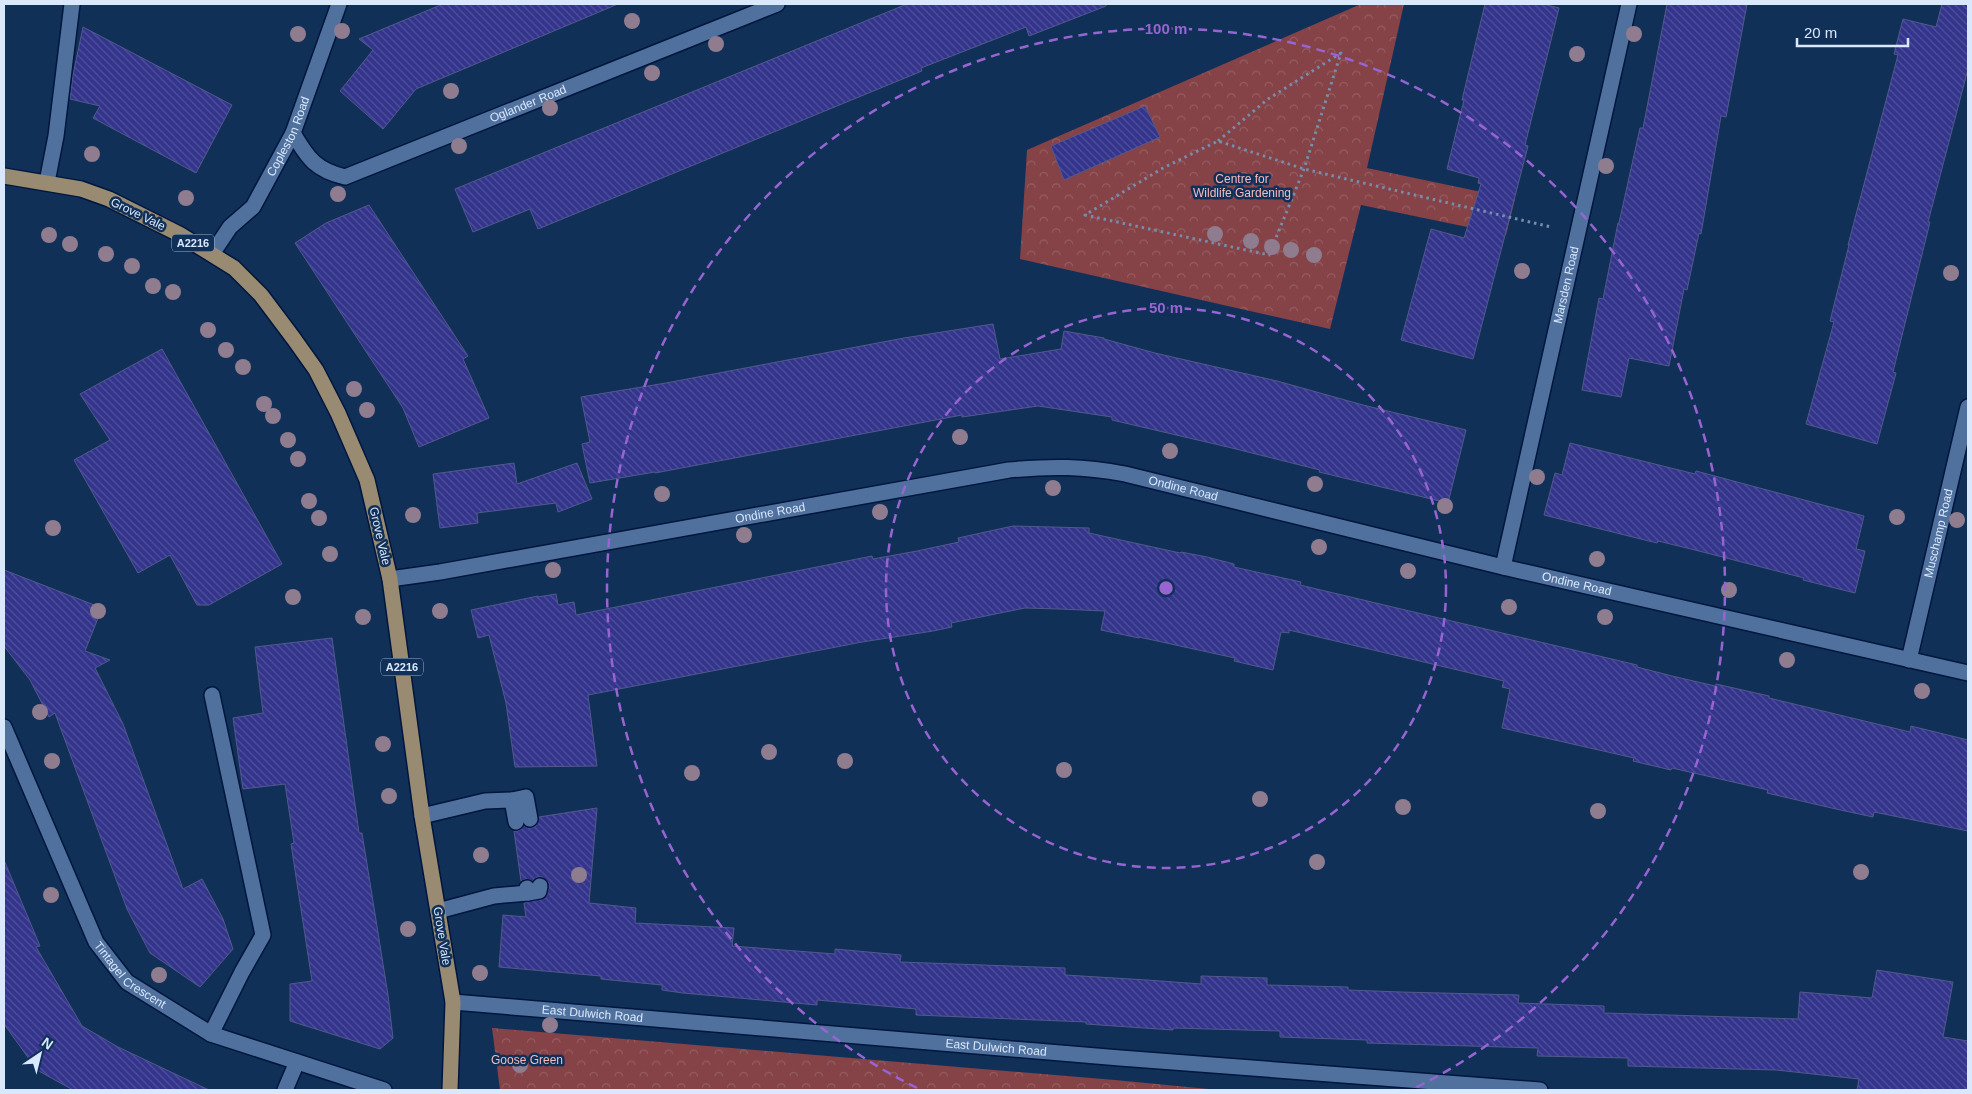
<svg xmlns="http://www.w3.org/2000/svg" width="1972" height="1094" font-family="Helvetica,sans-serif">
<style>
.park{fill:url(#park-crowns)}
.building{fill:url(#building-back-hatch);stroke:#52598b}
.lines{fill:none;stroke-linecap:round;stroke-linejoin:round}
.lane-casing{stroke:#00163c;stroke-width:18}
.street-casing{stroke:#00163c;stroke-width:18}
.primary-casing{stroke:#00163c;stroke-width:18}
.path{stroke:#768dab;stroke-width:3;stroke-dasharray:2.5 4;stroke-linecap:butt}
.lane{stroke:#50719e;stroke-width:15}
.street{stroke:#50719e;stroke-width:15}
.primary{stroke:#998a72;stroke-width:15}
.tree{fill:#8f7c8f}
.ring{fill:none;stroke:#9764d2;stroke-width:2.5;stroke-dasharray:9 6}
.labels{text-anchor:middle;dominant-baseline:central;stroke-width:5;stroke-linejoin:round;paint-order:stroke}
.shield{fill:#113058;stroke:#9db1cc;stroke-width:1}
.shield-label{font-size:11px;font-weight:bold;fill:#d9e8fd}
.street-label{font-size:12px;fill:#d9e8fd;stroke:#113058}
.park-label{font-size:12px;fill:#f6bbbc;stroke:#113058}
.centre{fill:#9764d2;stroke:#113058;stroke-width:2.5}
.ring-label{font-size:15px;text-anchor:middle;font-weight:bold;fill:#9764d2;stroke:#113058;stroke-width:5;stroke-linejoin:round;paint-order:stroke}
</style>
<defs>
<pattern id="park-crowns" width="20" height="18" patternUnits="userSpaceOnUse" patternTransform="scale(1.25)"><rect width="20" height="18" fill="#854247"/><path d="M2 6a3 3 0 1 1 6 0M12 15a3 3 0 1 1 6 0" fill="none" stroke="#965d62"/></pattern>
<pattern id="building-back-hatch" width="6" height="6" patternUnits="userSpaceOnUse" patternTransform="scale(1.25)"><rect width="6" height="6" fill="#33348b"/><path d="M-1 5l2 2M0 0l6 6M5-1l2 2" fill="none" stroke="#50519c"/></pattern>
</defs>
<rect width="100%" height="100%" fill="#113058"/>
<!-- park -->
<g class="park">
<path d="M1361,4H1404L1367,168L1515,199L1506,235L1361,205L1330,329L1020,259L1027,150Z"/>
<path d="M492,1028L1115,1080L1219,1090H500Z"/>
</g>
<!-- building -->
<g class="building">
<path d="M443,4H618L416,89L383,129L340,91L373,50L359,39Z"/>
<path d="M907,4H1106V6L1029,36L1026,27L921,68L922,71L538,229L530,209L473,232L455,189Z"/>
<path d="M1485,4H1543L1559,8L1525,145L1528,146L1473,359L1401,340L1431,229L1464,238L1481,184L1478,183L1479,178L1447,169L1464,100H1462Z"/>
<path d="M1667,4H1747L1726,117L1721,116L1701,234L1699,233L1687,290L1684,289L1669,366L1629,358L1621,397L1582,390L1599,298L1603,299L1618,223H1619L1640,128H1643Z"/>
<path d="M1942,4H1968V69L1928,222H1930L1893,372L1896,373L1877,444L1806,424L1834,322L1830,321L1849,245H1848L1898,55L1894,54L1903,19L1936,27Z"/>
<path d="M83,27L232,105L196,173L93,118L100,106L70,99L73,75Z"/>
<path d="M1145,106L1160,137L1064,180L1051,146Z"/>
<path d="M369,205L468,356L463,359L489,418L419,447L403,408L295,243L326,223Z"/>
<path d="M993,324L1000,359L1061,349L1064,331L1104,338V339L1155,353L1277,381L1363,405L1466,430L1448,503L1319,472L1320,470L1232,448L1112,420V417L1038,406L962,417V415L655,473V472L590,483L582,444L590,442L581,397L666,383L904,338Z"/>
<path d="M162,349L282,564L209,605H197L170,555L138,573L74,460L110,440L80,394Z"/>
<path d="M1570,443L1695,474L1696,471L1864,516L1856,549L1865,551L1855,593L1803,580L1804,578L1695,550L1658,541L1657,543L1544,515L1555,473L1562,475Z"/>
<path d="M514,463L517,484L577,463L592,499L558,512L556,503L477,513L478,523L440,528L433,474Z"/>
<path d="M1013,526L1089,528V533L1180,553L1181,552L1207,557L1234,564V567L1301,582L1300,585L1637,665V667L1672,676L1715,686L1716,684L1769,696V698L1910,732L1911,726L1968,740V831L1874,812L1873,817L1836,809L1767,793L1768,790L1672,768L1671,770L1633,761L1634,758L1502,728L1510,689L1502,687L1504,681L1289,630V633L1281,632L1273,670L1234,661L1235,658L1139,637V638L1101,630L1105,611L1059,609L1025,608L951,623L952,627L933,631L862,642L588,695L597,766L515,767L506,703L489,635L478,638L471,610L538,596V597L556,594L558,605L574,602L576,615L872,556L873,559L917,551L959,542L958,538Z"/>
<path d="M4,570L102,608L85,651L110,660L95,668L123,724L183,889L202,879L223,919L233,949L200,987L150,953L127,909L55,713L49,717L30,680L4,646Z"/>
<path d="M332,638L359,833H362L388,995L393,1038L380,1049L290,1021V984L312,981L291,844L294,843L285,784L243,789L233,718L263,713L255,647Z"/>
<path d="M597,808L589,903L636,908L635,923L734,928L732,946L835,954V949L901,955L900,962L1065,968V975L1147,980L1201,984V976L1267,978V985L1348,987V990L1401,992L1519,995L1518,1003L1604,1006V1013L1798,1019L1800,992L1872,998L1877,970L1953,982L1943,1037L1968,1041V1090H1857L1859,1079L1776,1070L1628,1066V1058L1537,1056L1538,1048L1367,1043V1040L1280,1037V1031L1173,1028V1030L1086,1024V1022L916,1015V1009L817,1000V1005L683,993L662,990V985L601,979V976L499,967L503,915L526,917L524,903L545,898L549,888V883L542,877H537L532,881L526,879L521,881L514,831H518L524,826L531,828L536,826L539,817Z"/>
<path d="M4,860L40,946L36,947L82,1026L118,1047L209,1090H73L37,1070L4,1024Z"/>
</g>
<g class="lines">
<!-- lane casing -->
<g class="lane-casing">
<g id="lane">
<path d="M47,182L56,136L72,4"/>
<path d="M512,800L526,797L530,819"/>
<path d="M422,816L485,801L512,800L516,822"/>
<path d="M528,893L539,891L540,886"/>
<path d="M438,911L494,896L528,893L527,888"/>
<path d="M211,1034L242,972L263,935L212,695"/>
<path d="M285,1090L297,1062"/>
</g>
</g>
<!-- street casing -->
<g class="street-casing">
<g id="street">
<path id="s1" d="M293,133C308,159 316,170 345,177L777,4"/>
<path id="s2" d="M212,254L230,227L253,207L293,133L339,4"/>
<path id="s3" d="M1503,567L1629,4"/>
<path id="s4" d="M390,579L440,572L1009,470C1053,466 1082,466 1125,474L1503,567L1968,673"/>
<path id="s5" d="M1909,660L1968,407"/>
<path id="s6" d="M4,727L96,942L127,982L211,1034L384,1090"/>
<path id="s7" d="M453,1002L1120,1058L1540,1090"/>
</g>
</g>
<!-- primary casing -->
<g class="primary-casing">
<path id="primary" d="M4,176L81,189L109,199L179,234L234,268L261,295L294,339L316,370L338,413L367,480L390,579L422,816L453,1002L450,1090"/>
</g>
<!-- path -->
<path class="path" d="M1218,141L1268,99L1341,53L1304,169L1269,255L1085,215L1163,168L1218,141L1304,169L1551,227"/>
<!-- lane -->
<use href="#lane" class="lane"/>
<!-- street -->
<use href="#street" class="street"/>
<!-- primary -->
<use href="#primary" class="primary"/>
</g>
<!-- trees -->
<g class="tree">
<circle cx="632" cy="21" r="8"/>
<circle cx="342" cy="31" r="8"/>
<circle cx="298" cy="34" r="8"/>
<circle cx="1634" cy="34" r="8"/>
<circle cx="716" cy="44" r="8"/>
<circle cx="1577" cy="54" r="8"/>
<circle cx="652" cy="73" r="8"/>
<circle cx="451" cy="91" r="8"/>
<circle cx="550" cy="108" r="8"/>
<circle cx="459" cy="146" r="8"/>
<circle cx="92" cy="154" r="8"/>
<circle cx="1606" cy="166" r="8"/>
<circle cx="338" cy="194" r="8"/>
<circle cx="186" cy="198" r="8"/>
<circle cx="1215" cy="234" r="8"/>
<circle cx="49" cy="235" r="8"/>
<circle cx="1251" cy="241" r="8"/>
<circle cx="70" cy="244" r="8"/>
<circle cx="1272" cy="247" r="8"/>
<circle cx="1291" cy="250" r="8"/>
<circle cx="106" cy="254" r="8"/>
<circle cx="1314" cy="255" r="8"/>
<circle cx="132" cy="266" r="8"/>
<circle cx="1522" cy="271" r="8"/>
<circle cx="1951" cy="273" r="8"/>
<circle cx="153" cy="286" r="8"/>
<circle cx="173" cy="292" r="8"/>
<circle cx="208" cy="330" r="8"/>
<circle cx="226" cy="350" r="8"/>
<circle cx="243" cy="367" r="8"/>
<circle cx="354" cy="389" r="8"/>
<circle cx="264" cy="404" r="8"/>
<circle cx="367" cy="410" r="8"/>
<circle cx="273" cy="416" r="8"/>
<circle cx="960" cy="437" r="8"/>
<circle cx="288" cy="440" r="8"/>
<circle cx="1170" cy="451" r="8"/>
<circle cx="298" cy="459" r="8"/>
<circle cx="1537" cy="477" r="8"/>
<circle cx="1315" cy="484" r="8"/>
<circle cx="1053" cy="488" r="8"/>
<circle cx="662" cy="494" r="8"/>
<circle cx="309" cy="501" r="8"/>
<circle cx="1445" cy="506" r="8"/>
<circle cx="880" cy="512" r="8"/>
<circle cx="413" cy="515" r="8"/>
<circle cx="1897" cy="517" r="8"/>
<circle cx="319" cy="518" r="8"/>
<circle cx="1957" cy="520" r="8"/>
<circle cx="53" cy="528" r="8"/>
<circle cx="744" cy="535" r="8"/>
<circle cx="1319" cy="547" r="8"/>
<circle cx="330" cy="554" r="8"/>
<circle cx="1597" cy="559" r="8"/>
<circle cx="553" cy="570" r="8"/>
<circle cx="1408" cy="571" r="8"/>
<circle cx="1729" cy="590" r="8"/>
<circle cx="293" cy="597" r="8"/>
<circle cx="1509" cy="607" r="8"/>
<circle cx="98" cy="611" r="8"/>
<circle cx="440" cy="611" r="8"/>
<circle cx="363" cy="617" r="8"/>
<circle cx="1605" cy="617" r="8"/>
<circle cx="1787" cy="660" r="8"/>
<circle cx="1922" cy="691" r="8"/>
<circle cx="40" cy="712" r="8"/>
<circle cx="383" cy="744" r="8"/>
<circle cx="769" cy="752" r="8"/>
<circle cx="52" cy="761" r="8"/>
<circle cx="845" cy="761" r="8"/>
<circle cx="1064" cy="770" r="8"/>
<circle cx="692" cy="773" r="8"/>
<circle cx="389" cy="796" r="8"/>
<circle cx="1260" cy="799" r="8"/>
<circle cx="1403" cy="807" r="8"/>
<circle cx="1598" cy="811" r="8"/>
<circle cx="481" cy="855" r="8"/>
<circle cx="1317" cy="862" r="8"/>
<circle cx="1861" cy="872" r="8"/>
<circle cx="579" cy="875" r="8"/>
<circle cx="51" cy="895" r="8"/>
<circle cx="408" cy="929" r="8"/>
<circle cx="480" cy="973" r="8"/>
<circle cx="159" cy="975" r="8"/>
<circle cx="550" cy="1025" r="8"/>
<circle cx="520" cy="1065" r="8"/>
</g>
<!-- distance rings -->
<g class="ring">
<circle cx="1166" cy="588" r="280"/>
<path d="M917 1088A559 559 0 1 1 1415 1088"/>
</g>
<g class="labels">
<!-- shield labels -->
<g class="shield">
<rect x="172" y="234.5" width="42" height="17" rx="4"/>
<rect x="381" y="658.5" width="42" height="17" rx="4"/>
</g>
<g class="shield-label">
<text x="193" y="243">A2216</text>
<text x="402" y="667">A2216</text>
</g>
<!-- street labels -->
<g class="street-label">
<text stroke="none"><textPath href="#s1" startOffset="268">Oglander Road</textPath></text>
<text stroke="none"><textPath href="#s2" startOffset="142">Copleston Road</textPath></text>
<text transform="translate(138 214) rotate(26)">Grove Vale</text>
<text stroke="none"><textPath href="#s3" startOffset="289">Marsden Road</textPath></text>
<text stroke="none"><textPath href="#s4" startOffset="805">Ondine Road</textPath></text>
<text stroke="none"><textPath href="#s4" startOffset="386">Ondine Road</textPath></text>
<text stroke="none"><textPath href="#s5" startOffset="130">Muschamp Road</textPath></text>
<text transform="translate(380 536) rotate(77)">Grove Vale</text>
<text stroke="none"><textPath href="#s4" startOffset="1210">Ondine Road</textPath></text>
<text transform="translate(442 936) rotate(81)">Grove Vale</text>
<text stroke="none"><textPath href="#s6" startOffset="282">Tintagel Crescent</textPath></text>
<text stroke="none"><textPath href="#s7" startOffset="140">East Dulwich Road</textPath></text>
<text stroke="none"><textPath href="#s7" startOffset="545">East Dulwich Road</textPath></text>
</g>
<!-- park labels -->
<g class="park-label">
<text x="1242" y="179">Centre for<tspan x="1242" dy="14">Wildlife Gardening</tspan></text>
<text x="527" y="1060">Goose Green</text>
</g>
</g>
<circle cx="1166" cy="588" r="8" class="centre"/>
<g class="ring-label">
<text x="1166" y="34">100 m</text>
<text x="1166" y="313">50 m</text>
</g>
<!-- border -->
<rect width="1972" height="1094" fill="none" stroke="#d9e8fd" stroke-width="10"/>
<!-- north arrow -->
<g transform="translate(40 1054) rotate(35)" stroke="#113058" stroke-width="4" paint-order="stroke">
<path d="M0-4L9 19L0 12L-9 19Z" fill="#d9e8fd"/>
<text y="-8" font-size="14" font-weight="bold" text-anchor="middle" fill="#d9e8fd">N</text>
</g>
<!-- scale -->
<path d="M1797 38v8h111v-8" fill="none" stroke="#d9e8fd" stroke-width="2.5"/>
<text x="1804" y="38" font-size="15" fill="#d9e8fd" stroke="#113058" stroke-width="4" paint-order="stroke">20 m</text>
</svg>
